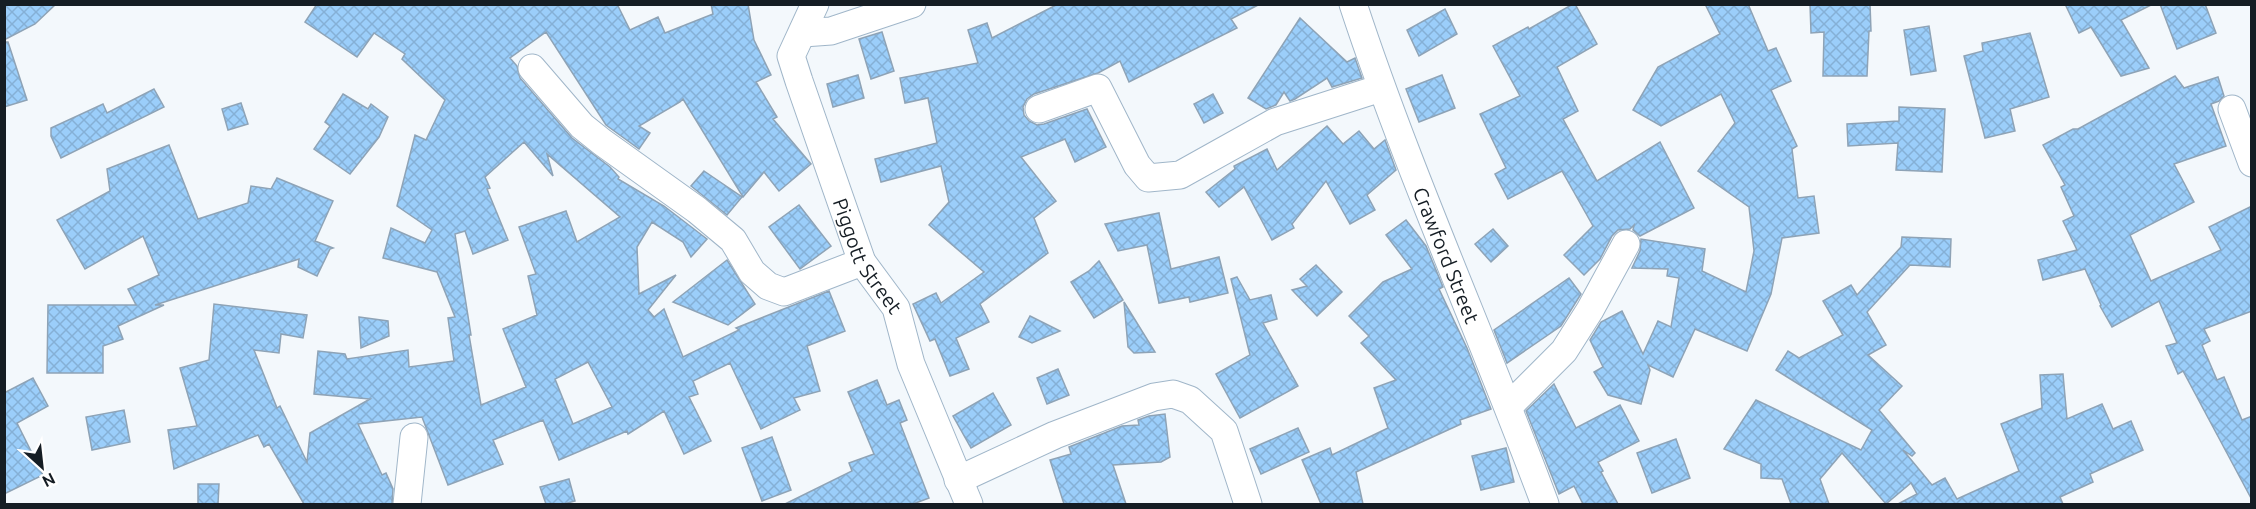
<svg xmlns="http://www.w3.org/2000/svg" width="2256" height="509" font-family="Ubuntu,sans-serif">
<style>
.building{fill:url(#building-cross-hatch);stroke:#8ea3b6;stroke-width:1.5;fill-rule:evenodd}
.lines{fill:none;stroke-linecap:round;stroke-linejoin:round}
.minor-casing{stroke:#a0b6c9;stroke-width:29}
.minor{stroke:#fff;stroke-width:27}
.labels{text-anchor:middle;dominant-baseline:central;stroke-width:4.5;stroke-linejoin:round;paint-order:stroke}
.street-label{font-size:20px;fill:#151d24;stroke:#fff}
</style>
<defs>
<pattern id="building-cross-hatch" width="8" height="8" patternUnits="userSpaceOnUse" patternTransform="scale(1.5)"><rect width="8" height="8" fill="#9bcefa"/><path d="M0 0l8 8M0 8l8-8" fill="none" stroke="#85b0d6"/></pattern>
</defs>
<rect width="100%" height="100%" fill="#f3f8fc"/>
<!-- building -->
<g class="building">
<path d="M4,4H56L35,24L4,40Z"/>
<path d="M317,4H617L630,30L658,17L665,33L713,14L711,4H748L754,40L771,75L756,82L777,117L773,119L811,164L779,191L764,172L743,197L683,99L680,102L639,126L650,133L639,149L606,125L546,32L510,58L517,66L520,78L572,138L610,167L619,177L618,179L664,206L707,239L691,257L683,242L652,222L637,247L639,294L676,275L648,310L654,317L664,309L683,357L739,330L736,328L829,291L845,331L807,346L820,391L794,398L800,410L761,429L730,363L693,381L698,394L689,397L711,441L684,454L664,411L628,434L627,431L559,460L543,420L493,440L503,464L448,485L422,417L358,424L382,475L386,473L393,489L392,504H304L269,444L264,447L258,435L174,469L168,430L197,426L180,368L209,360L214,304L307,315L303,338L281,334L279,353L254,350L277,408L280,406L307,462L310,433L370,399L314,394L318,351L345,354L347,359L408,350L409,367L454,361L448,318L455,317L437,272L383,258L391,228L425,243L432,230L397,206L415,135L426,140L445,100L402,59L405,54L374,33L357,57L305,22ZM524,142L553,176L547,154L620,217L577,242L566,211L519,227L536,274L528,276L537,315L503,329L526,387L481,405L469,335H471L455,234L465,231L473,254L508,240L487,189L490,188L485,177ZM588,362L612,407L573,424L555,379Z"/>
<path d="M1058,4H1260L1231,19L1237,28L1129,82L1120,61L1098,73L1034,94L1027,99L1023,107L1024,115L1029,121L1037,125L1044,124L1087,109L1106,147L1075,162L1065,139L1021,157L1056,201L1034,218L1048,253L980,304L989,322L956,338L969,369L950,376L935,339L930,341L913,304L936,293L941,303L984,272L929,225L949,202L941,166L881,182L875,159L937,143L928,98L905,103L900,78L978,63L968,30L987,23L992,38Z"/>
<path d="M1573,4H1575L1597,44L1557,67L1578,111L1563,119L1597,181L1660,142L1694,208L1640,236L1633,230L1634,225L1630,229L1618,230L1612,236L1600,259L1584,275L1564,255L1593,226L1562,171L1508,199L1495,174L1506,168L1480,114L1520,96L1493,46L1528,27L1529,29Z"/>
<path d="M1705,4H1748L1768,51L1776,48L1791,81L1771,90L1797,146L1792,149L1798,198L1814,196L1819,233L1782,238L1771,294L1747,351L1695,329L1673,377L1648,365L1650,370L1641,404L1608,395L1594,372L1603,367L1590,340L1601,322L1622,311L1643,354L1658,321L1671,327L1679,278L1667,276L1668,269L1632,268L1640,251L1641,239L1705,249L1702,271L1746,292L1754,251L1749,207L1698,171L1735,123L1721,94L1661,126L1633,110L1658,67L1720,34Z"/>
<path d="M1810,4H1870L1871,31H1869L1867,76H1823L1824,32L1811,33Z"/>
<path d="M2065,4H2153L2121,20L2149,68L2121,76L2091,27L2079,33Z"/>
<path d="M2160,4H2205L2216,33L2177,49Z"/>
<path d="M1445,9L1457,34L1419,56L1407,30Z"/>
<path d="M1300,18L1347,62L1355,58L1362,78L1332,87L1327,78L1295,99L1290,101L1284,92L1276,105L1266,109L1248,98Z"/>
<path d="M1929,26L1936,71L1911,75L1904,30Z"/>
<path d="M882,32L894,71L871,79L859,39Z"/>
<path d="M2030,33L2049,97L2010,109L2015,131L1985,138L1964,56L1983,51L1982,43Z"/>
<path d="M4,42H8L27,100L4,107Z"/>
<path d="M858,75L864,98L833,107L827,84Z"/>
<path d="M1442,75L1455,108L1419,122L1406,89Z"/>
<path d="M2175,76L2184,88L2218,77L2224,96L2219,101L2211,104L2226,146L2174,164L2194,202L2130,235L2151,281L2221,250L2209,227L2252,206V311L2204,329L2210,341L2202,345L2217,380L2224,377L2242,420L2252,416V500L2183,371L2178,374L2166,346L2177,343L2159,301L2112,327L2100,306L2101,305L2085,269L2043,280L2038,260L2077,250L2063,221L2074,216L2061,187L2065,185L2043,145L2073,129H2078Z"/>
<path d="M154,89L164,107L61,158L51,136V128L103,104L107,113Z"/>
<path d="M343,94L368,109L371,104L388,117L379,137L350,174L314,149L330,126L325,122Z"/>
<path d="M1213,94L1223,113L1204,123L1194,104Z"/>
<path d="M241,103L248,124L228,130L222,109Z"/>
<path d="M1899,107L1945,109L1942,172L1896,170L1898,143L1848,146L1847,124L1899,121Z"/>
<path d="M1327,126L1343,144L1359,131L1374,149L1385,140L1396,170L1367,195L1375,210L1350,224L1326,181L1292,224L1294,228L1272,240L1244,187L1219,207L1206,192L1235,169L1234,166L1267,149L1277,170Z"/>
<path d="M169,145L198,219L248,203L251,186L271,189L277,178L333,201L315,241L333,248L330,249L317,276L298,267L299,259L155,305H164L118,326L123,339L103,346V373H47L48,305H136L128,289L159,275L143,236L85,269L57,220L110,191L107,169Z"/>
<path d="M704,171L742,197L727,215L691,186Z"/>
<path d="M799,205L831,246L800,269L769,227Z"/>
<path d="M1159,213L1171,269L1219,257L1228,293L1190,302L1189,297L1159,303L1147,245L1118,251L1105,224Z"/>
<path d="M1406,220L1426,246L1443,287L1439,289L1467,348L1491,409L1460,420L1461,424L1356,472L1363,504H1321L1302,460L1330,448L1332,455L1388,428L1374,388L1396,380L1361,343L1369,336L1349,316L1383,282L1412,269L1386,235Z"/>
<path d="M1493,229L1508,246L1491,262L1475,244Z"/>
<path d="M1902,237L1951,239L1950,267L1910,265L1867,312L1886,345L1868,355L1902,386L1879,410L1915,453L1912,456L1903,450L1932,485L1945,478L1957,499L2019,471L2001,424L2042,408L2040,375L2063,374L2067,419L2102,404L2113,429L2131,421L2143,450L2090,474L2093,482L2060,497L2063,504H1898L1917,494L1911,483L1886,504L1842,453L1820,479L1829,504H1791L1782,479L1761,478V464L1724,449L1756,400L1861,450L1872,430L1776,370L1788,351L1799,358L1843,335L1823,301L1851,285L1857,295L1901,247Z"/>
<path d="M727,260L755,304L728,325L673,302Z"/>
<path d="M1099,261L1123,300L1094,318L1071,282L1089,271Z"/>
<path d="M1316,265L1342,292L1317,316L1292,290L1307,286L1300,279Z"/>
<path d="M1237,277L1250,300L1271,295L1277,319L1263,323L1298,386L1240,418L1216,374L1250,355L1231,279Z"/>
<path d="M1569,278L1581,294L1561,326L1507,363L1494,330Z"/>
<path d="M1124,302L1155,352L1134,353L1128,347Z"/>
<path d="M1030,316L1060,331L1032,343L1019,337Z"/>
<path d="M359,317L388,321L389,336L361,348Z"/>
<path d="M1058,369L1069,395L1047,404L1037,378Z"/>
<path d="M33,378L48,406L17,423L43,475L4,494V393Z"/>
<path d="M877,380L887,405L899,400L907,420L900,423L929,498L913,504H785L852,471L849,463L874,454L848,392Z"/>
<path d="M1554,384L1576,428L1620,405L1639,441L1598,462L1603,471L1601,472L1618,504H1583L1574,486L1559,494L1526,411Z"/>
<path d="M993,393L1011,425L971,448L953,416Z"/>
<path d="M124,410L130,442L92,450L86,417Z"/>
<path d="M1165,414L1170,457L1161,462L1113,465L1126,504H1064L1050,460L1071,454L1069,447L1122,426L1139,425L1138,420L1149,416Z"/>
<path d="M1298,428L1309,452L1261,474L1250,449Z"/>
<path d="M772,437L791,490L762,501L742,448Z"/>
<path d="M1676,439L1690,478L1652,493L1637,453Z"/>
<path d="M1506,448L1514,482L1481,490L1472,456Z"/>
<path d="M569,479L575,501L564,504H546L540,487Z"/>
<path d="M198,484H219L218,504H198Z"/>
</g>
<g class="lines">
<!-- minor casing -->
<g class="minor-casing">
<g id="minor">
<path id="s1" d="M815,4L791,56L799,81L862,262L896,308L911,364L969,504"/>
<path id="s2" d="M1353,4C1409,174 1483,337 1545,504"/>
<path d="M803,33L831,31L912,4"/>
<path d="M532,68L582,126L602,142L697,210L733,240L752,272L768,286L784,292L862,262"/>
<path d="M1039,109L1098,88L1137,165L1148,178L1180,175L1275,122L1381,88"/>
<path d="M2232,109L2252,163"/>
<path d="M1509,406L1564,351L1590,310L1626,244"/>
<path d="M958,480L1055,435L1154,397L1173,394L1190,400L1224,431L1248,504"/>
<path d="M407,504L414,437"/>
</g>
</g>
<!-- minor -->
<use href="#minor" class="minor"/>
</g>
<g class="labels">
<!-- street labels -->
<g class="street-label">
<text stroke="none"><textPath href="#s1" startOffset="272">Piggott Street</textPath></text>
<text stroke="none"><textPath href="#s2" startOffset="268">Crawford Street</textPath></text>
</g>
</g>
<!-- border -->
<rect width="2256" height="509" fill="none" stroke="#151d24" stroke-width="12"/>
<!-- north arrow -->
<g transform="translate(42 467) rotate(153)" stroke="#ffffff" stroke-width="4.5" paint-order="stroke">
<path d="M0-4.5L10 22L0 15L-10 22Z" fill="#151d24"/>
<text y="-9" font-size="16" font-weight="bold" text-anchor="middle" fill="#151d24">N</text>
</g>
</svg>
